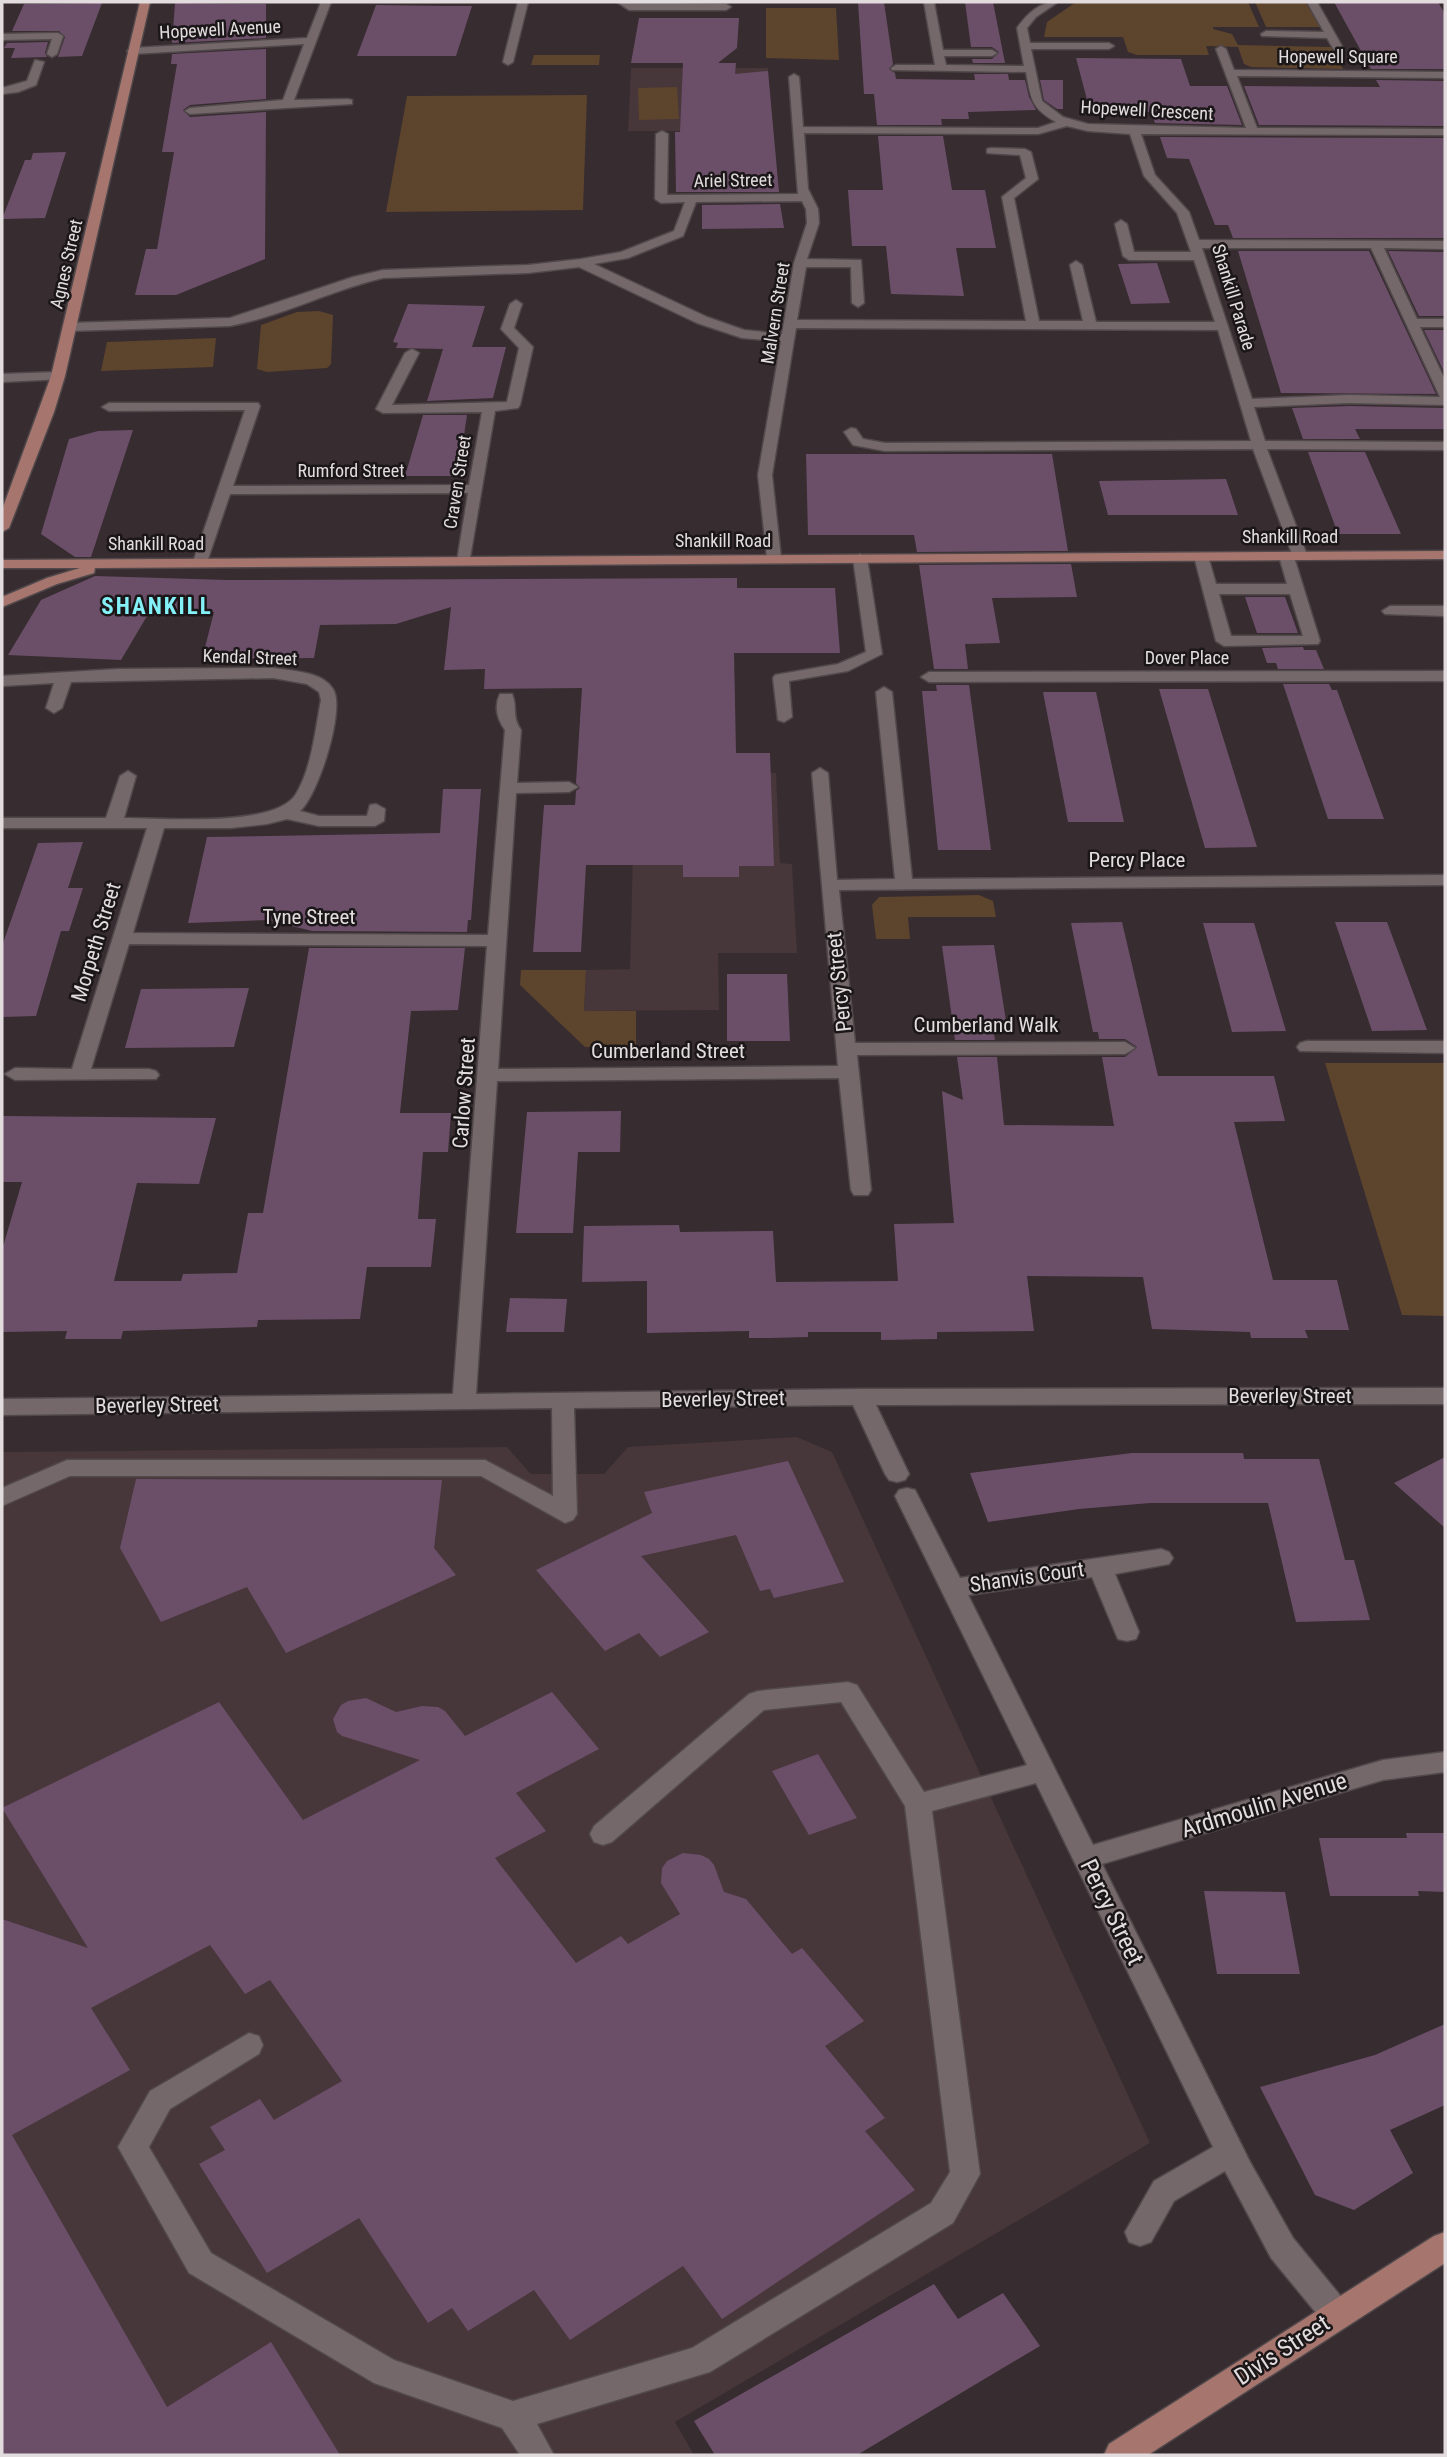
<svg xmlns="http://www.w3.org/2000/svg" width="1447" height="2457" font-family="'Roboto Condensed',sans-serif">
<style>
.built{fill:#47363a}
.green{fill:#5d442d}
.building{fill:#6b4f69}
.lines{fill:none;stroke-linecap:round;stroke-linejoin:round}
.minor-casing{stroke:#51484b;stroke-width:3}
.major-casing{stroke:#51484b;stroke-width:3}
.minor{fill:#74686b;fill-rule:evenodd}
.major{fill:#a6766e;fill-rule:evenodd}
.labels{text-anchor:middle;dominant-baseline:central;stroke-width:5;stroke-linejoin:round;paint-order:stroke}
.far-street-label{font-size:18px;fill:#e3dcde;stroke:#1b1617}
.street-label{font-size:21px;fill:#e3dcde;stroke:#1b1617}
.far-district-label{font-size:23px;font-weight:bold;letter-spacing:2px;fill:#84f0f8;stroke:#1b1617}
.near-street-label{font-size:24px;fill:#e3dcde;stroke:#1b1617}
</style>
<rect width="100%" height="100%" fill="#372c2f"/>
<!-- built -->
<g class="built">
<path d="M631,68H768L772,131H628Z"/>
<path d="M776,773L780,863L792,864L797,953H718L719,1010L584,1011L586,970L630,969L635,774Z"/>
<path d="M797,1437L832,1452L1150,2143L675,2422L694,2455H2V1452L507,1447L531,1474H604L628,1447Z"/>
</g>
<!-- green -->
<g class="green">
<path d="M1076,2H1248L1259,27H1213V29L1232,34L1238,45L1332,47L1343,69L1251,67L1244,64L1238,47L1206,46L1209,55H1137L1128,52L1123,37H1044L1047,22Z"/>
<path d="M1255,2H1310L1323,27H1266Z"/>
<path d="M766,8H836L839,60L766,58Z"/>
<path d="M534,55H600L599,65H531Z"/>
<path d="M677,87L679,119L639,120L638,88Z"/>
<path d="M587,95L583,210L386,212L407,96Z"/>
<path d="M319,311L333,315L331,364L327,368L267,372L257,369L261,325L297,312Z"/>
<path d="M216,338L213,367L101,371L107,342Z"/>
<path d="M979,895L993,901L996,917H908L910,939H876L872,905L879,897Z"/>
<path d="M521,970H586L584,1011H636V1047H585L520,985Z"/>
<path d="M1325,1063H1445V1316L1402,1315Z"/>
</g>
<!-- building -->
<g class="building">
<path d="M858,2H884L893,64L889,69L895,73L896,79L975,80L974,74H1008L1009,80H1025L1029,97L1036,110L968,112L969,119H941L942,125H877L874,94H864Z"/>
<path d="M965,2H993L1005,63H973L972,59H992L999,52L992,47H971Z"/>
<path d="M1334,2H1438L1445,14V69H1371Z"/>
<path d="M102,3L82,56L58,57L65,37L59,31H12L24,4Z"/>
<path d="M175,3L266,4V38L172,43Z"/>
<path d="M376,5L446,6H472L456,56H357Z"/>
<path d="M639,18H739L737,48L718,63H736L735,74L768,71L779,192H676L675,132H680L683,63H631Z"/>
<path d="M48,42L45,53L47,57L11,58L15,48H4L7,43Z"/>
<path d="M266,49V99L190,105L183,110L190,117L266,112L265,259L176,295H135L146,249H157L174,152H162L177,64H171L172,54Z"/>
<path d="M1076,58L1181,59L1190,86H1227L1242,125L1155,123L1151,112L1090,111Z"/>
<path d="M1040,80H1063V109H1057L1044,100Z"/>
<path d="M1376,80L1445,81V126L1259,125L1244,86L1380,87Z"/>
<path d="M878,136H943L952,190H985L996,248H956L964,296L891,294L886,246H852L848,190H883Z"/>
<path d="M1160,137L1445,138V238H1233L1228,225H1215L1189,159L1167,158Z"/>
<path d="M66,152L45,218L2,219L25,160H31L33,153Z"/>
<path d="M780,204L784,228L702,229V205Z"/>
<path d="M1238,251H1369L1436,394L1281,393Z"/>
<path d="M1388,251L1445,252V316H1419Z"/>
<path d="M1157,263L1170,303L1131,304L1118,264Z"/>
<path d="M408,304L485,306L472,347H506L493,398L427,401L443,349L396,348L398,343L393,342Z"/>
<path d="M1424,330H1445V374Z"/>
<path d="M1349,406L1445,408V429H1355L1360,439H1303L1292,408Z"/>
<path d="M423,415H467L458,476H405Z"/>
<path d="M133,430L91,557H75L41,534L69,439L98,431Z"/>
<path d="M1308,452H1365L1401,534H1338Z"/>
<path d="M806,454H1052L1068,551L917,552L914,535H808Z"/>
<path d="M1226,479L1238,515H1108L1099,481Z"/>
<path d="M1071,564L1077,597L992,598L1000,643L965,644L968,669H934L919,565Z"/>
<path d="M95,576L227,580L737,578V588H835L840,653H734L736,753H770L774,866H739V877H683V865H586L581,952H533L544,805H575L576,791L580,788L576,783L582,688L484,689L485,669L444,670L451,607L396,624L320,625L314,658L202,659L214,612L150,611L121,660L8,655L41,600Z"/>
<path d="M1245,597H1285L1298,633H1257Z"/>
<path d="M1303,647L1304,650H1316L1324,669H1278L1276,663H1267L1262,648Z"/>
<path d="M1283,684H1329L1332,690H1337L1384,819H1328Z"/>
<path d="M936,685H969L991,850H938L922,691H937Z"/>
<path d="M1159,689H1208L1257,847L1205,848Z"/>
<path d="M1043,692H1096L1124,822H1068Z"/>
<path d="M443,789H481L471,920H468L467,932L312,931L267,920L188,923L207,837L440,833Z"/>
<path d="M83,842L68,888H83L69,931H61L36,1016L2,1017V946L38,843Z"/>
<path d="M1122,922L1158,1076H1274L1285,1121L1234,1122L1273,1280H1337L1349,1330H1305L1308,1338H1251L1250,1332L1152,1329L1143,1277L1027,1276L1034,1331L937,1332V1339L881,1340V1332H808V1337L771,1338H749V1331L647,1333V1281L582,1282L584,1226L679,1225L680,1232L773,1231L776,1282L898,1281L894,1224L954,1223L942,1091L963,1100L957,1057H997L1004,1125L1114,1126L1102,1057H1125L1137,1047L1125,1039H1099L1098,1032H1093L1071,923Z"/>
<path d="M1335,922H1387L1427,1030L1372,1031Z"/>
<path d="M1203,923H1254L1286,1031L1232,1032Z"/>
<path d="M994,945L1007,1027H993L995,1040H955L942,946Z"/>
<path d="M309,948H465L458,1010L411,1011L400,1113H451L448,1152H423L418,1219H436L431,1267H367L360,1319L258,1320L257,1327L123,1331L121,1339H65L67,1331L2,1332V1250L22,1182H2V1116L216,1118L199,1184L137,1183L114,1281H181L183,1274L237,1273L248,1213H263Z"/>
<path d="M727,974H787L790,1041H727Z"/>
<path d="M249,988L234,1047L125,1048L141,989Z"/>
<path d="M621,1111L620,1152H578L573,1233H516L527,1112Z"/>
<path d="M510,1298L567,1299L564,1332H506Z"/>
<path d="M1132,1453H1243L1244,1459H1319L1345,1560H1354L1370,1620L1296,1622L1268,1503H1150L1079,1509L988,1522L970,1473Z"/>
<path d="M1445,1457V1528L1394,1483Z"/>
<path d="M788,1461L844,1582L774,1598L770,1589L760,1591L736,1535L641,1556L709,1632L660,1657L639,1633L605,1651L536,1570L652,1513L644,1492Z"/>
<path d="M136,1479L442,1480L434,1548L456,1575L286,1653L247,1587L161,1622L120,1548Z"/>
<path d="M552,1692L599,1749L516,1793L546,1831L495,1858L576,1963L621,1936L628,1944L680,1914L661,1883L662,1868L667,1861L683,1853L701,1855L709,1859L714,1865L724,1892L746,1899L792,1954L802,1948L864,2021L825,2046L885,2118L865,2131L915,2190L722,2319L683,2266L570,2340L534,2290L468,2331L452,2308L428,2323L359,2218L267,2273L199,2164L225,2150L210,2127L260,2099L274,2120L342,2081L270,1980L245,1994L210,1945L91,2008L130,2070L12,2135L167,2407L271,2342L340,2455H2V1919L88,1948L2,1808L219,1702L303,1820L420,1760L342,1736L337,1732L333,1719L341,1705L348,1701L366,1698L396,1712L422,1706L438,1707L445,1711L465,1736Z"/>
<path d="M818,1754L857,1818L809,1835L772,1771Z"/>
<path d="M1406,1833H1445V1892L1418,1891L1419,1896H1330L1319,1838H1407Z"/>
<path d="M1204,1891L1285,1892L1300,1974H1217Z"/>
<path d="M1445,2024V2105L1390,2130L1413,2173L1354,2210L1315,2195L1260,2087L1375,2055Z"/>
<path d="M934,2284L958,2319L1003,2293L1040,2346L857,2455H715L694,2421Z"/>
</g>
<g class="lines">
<!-- minor casing -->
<g class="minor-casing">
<g id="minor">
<path d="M321,2H331L294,100L348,99L352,100V104L190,114L185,111L190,108L283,100L304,44L132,54L127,51L132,48L307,38Z"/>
<path d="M518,2H528L513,62L508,65L503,62Z"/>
<path d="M617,2L726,4L731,7L726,10H629Z"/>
<path d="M924,2H934L943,50H992L997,53L992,56H944L946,65L1024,66L1017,28C1028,13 1039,2 1058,2L1036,17L1027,28L1030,43H1109L1114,46L1109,49H1031L1042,101L1063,117L1088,124L1246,128L1216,49L1221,46L1226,49L1234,70L1445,72V78L1237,76L1257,128L1445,129V135L1141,134L1155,175L1189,212L1199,240L1445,241V249L1384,248L1417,319H1445V327H1420L1445,380V405L1349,403L1254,407L1265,441L1445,442V450L1267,449L1307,555L1300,559L1294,557L1320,641L1318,644L1224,646L1216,641L1194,556L1196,553H1206L1208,556L1216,584H1287L1279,556L1286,552L1292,554L1253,449L885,451L853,445L844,432L851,428L856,429L863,439L885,443L1251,441L1218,330L796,328L772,475L781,558L774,562L767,558L758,475L781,341L742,338L697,323L579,267L528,273L383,278C331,290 283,316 230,326L69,331L63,327L69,323L230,318L353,277L383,270L528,265L581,259L621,252L674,231L685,202L661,203L655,199L656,134L662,131L668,134L667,195L798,194L789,77L794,74L799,77L803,127L1038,128L1056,122C1031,108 1031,99 1026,72L892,70L891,68L896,65H935ZM1067,126L1088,131L1130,134L1144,176L1177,213L1191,252H1134L1127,224L1121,220L1115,224L1123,256L1129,260H1194L1215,322H1096L1082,265L1076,261L1070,265L1083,321H1039L1014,198L1038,179L1031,152L1025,149L991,148L987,149V153L1020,155L1026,178L1002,197L1026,321L797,320L806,267H851L852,303L858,307L864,303L861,260L807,259L819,223L818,209L808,189L804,133L1038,134ZM802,201L806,209L807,223L794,263L782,334L744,330L707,317L594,264L628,258L683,236L696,202ZM1202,248H1371L1440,397L1349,395L1252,399ZM1219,594H1290L1303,636H1231Z"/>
<path d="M1307,2H1317L1343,48L1342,50H1334L1327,38L1262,36L1261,34L1266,31L1324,32Z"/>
<path d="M2,34L58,33L63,36L57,54L52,57L47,54L52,39L2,40Z"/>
<path d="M35,60L44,62L36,85L18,92L2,94V88L27,81Z"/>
<path d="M516,300L522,304L514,328L533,347L520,405L518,408L495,411L469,564H459L457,561L468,493L230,494L207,562L200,566L195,565L193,562L245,410L109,411L102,407L109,403H258L260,406L233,486L469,485L482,412L383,413L376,409L405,353L412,349L419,353L392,405L507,402L519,348L501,329L510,304Z"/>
<path d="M58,372L63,373V379L2,382V374Z"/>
<path d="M860,554L867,558L882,654L848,671L789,681L792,717L784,722L778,720L773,678L775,675L838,664L866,652L853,558Z"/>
<path d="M1390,606H1445V616L1385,614L1382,611Z"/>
<path d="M273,668C291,671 322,671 333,689C346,708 318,796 300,811L319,816H367L370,805L376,804L385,809L384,821L375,826H319L287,819L267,824L231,828H164L133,933L488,935L505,730C497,719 494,706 500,694H512C518,707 511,715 521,730L517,783L569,782L578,787L569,792L516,793L498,1069L838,1066L812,773L820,768L828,773L837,880L895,879L876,692L884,687L892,692L912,879L1445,875V885L839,890L855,1043L1125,1042L1135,1048L1125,1054L857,1055L871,1190L868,1195H854L851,1190L839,1078L497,1081L476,1394L861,1389L1445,1388V1404L876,1405L909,1474L905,1480L897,1482L889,1480L885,1474L853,1405L574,1408L577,1514L573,1520L565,1523L481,1476H70L2,1506V1488L67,1460H485L553,1496L552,1408L2,1415V1399L453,1394L487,946L129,944L91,1069H149L156,1071L159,1075L156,1079L15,1080L5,1074L15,1068L72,1069L147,828H2V818H106L120,776L128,771L136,776L124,818C161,818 276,828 296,794C312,767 315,731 321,700L319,692L307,684L273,678L71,682L62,708L54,713L46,708L54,683L2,686V676L118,669Z"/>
<path d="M1445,671V681L929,682L921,677L929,672Z"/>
<path d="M1307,1041H1445V1053L1300,1051L1297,1047L1300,1043Z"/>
<path d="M907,1488L915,1490L960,1578L1161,1549L1169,1552L1173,1558L1169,1564L1115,1574L1139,1632L1136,1639L1127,1641L1118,1639L1115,1632L1092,1577L968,1595L1093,1845L1383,1760L1445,1752V1772L1383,1780L1102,1864L1250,2162L1293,2238L1348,2305L1352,2315L1348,2325L1337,2330L1326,2325L1271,2258L1225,2171L1174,2201L1151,2242L1140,2246L1129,2242L1125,2232L1154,2181L1213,2147L1036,1783L932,1811L980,2174L953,2223L710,2372L537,2424L554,2455H520L502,2428L374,2383L189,2273L118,2147L150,2091L249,2033L259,2036L263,2045L259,2054L170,2109L149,2147L211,2253L394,2360L513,2401L692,2348L931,2203L950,2172L905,1806L841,1702L764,1710L612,1842L603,1845L594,1842L590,1834L594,1826L749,1694L758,1691L848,1682L857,1685L924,1792L1027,1765L895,1496L899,1490Z"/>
</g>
</g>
<!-- major casing -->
<g class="major-casing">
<g id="major">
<path d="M140,2H150L65,376L54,412L9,528L2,532V510L51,376Z"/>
<path d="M1445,551V559L95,568L94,573L57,584L2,607V597L47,578L80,568H2V560Z"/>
<path d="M1445,2232V2263L1148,2455H1104L1109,2444L1434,2236Z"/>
</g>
</g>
<!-- minor -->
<use href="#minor" class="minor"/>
<!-- major -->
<use href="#major" class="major"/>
</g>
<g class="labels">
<!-- far-street labels -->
<g class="far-street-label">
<text transform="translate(220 29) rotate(-3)">Hopewell Avenue</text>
<text x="1338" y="56">Hopewell Square</text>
<text transform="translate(1147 110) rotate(3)">Hopewell Crescent</text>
<text transform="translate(733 180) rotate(-1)">Ariel Street</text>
<text transform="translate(66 264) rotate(-77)">Agnes Street</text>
<text transform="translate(1234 297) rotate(73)">Shankill Parade</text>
<text transform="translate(775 313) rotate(-81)">Malvern Street</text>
<text x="351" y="470">Rumford Street</text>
<text transform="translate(457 482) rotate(-81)">Craven Street</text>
<text x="1290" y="536">Shankill Road</text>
<text x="723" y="540">Shankill Road</text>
<text x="156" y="543">Shankill Road</text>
<text transform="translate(250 657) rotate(2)">Kendal Street</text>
<text x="1187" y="657">Dover Place</text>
</g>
<!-- street labels -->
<g class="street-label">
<text x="1137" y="860">Percy Place</text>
<text x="309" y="917">Tyne Street</text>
<text transform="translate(96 942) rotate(-73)">Morpeth Street</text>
<text transform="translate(839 982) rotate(-96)">Percy Street</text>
<text x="986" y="1025">Cumberland Walk</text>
<text x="668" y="1051">Cumberland Street</text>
<text transform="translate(464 1093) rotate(-86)">Carlow Street</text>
<text x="1290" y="1396">Beverley Street</text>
<text transform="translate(723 1399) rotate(-1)">Beverley Street</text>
<text transform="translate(157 1405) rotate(-1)">Beverley Street</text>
<text transform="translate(1027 1577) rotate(-8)">Shanvis Court</text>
</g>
<!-- far-district labels -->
<g class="far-district-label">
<text x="157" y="606">SHANKILL</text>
</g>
<!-- near-street labels -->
<g class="near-street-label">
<text transform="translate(1264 1805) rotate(-17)">Ardmoulin Avenue</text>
<text transform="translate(1112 1912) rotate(64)">Percy Street</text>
<text transform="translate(1282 2350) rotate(-33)">Divis Street</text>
</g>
</g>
<!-- border -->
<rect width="1447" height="2457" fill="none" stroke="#e3dcde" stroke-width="7"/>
</svg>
